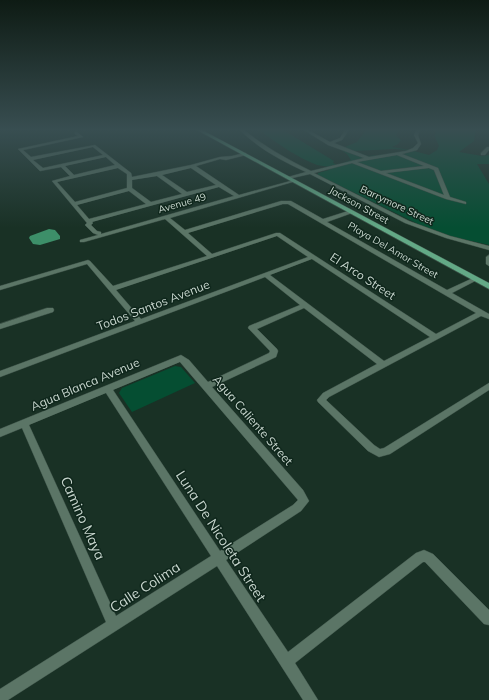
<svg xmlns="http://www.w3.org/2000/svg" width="489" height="700" font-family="Mulish,sans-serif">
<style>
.green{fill:#054e32;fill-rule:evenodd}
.water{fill:#3d8f69}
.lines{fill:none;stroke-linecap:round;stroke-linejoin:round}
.minor-casing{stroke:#394e44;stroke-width:1}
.major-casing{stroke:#394e44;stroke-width:1}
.minor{fill:#5b7566;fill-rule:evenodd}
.major{fill:#63a986;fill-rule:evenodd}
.labels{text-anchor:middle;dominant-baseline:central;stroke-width:3;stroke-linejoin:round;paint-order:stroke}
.far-street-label{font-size:10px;fill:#c8d6ce;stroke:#0f271c}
.street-label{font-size:12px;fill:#c8d6ce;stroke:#0f271c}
.near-street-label{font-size:14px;fill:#c8d6ce;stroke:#0f271c}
</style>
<rect width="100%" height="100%" fill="#193125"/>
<!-- green -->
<g class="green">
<path d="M260,130H283L334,161L333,163L337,165L351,160L347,154L340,149L357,142L366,130H399L396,136L401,140L398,144L392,147L410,150L429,155L437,150L439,146L435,137L436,130H476L474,141L459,152L482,156L489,155V164H477L489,184V245L453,237L422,226L318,175V173L329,170V167C325,166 321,166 317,165C297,157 277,144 260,130ZM394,149L408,150L396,153L368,156L354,151Z"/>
<path d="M175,366L181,367L195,383L132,412L119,393L122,388Z"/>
</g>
<!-- water -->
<path class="water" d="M49,229L55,230L60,236V239L40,245L33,244L29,238L30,236Z"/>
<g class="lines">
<!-- minor casing -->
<g class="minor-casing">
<g id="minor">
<path d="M240,130H244C265,147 287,159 311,171L364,158L328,145L304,130H308L330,142L340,138L345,130H349L342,140L334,143L369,157L406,151L413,148L418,143L414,135L416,130H420L418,135L421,144L417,150L402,154L438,168L450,197L466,202V204L446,199L352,163L314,173L409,221L450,236L489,246V250L446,238L405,223L310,174L288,179V177L306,172C282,161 259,149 240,130ZM397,155L424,166L381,171L357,162ZM429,168L434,170L444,195L386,173Z"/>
<path d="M75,132H77L83,137L23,150L31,157L95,145L131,173L132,177L191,165L220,157L232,156L244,153H246V155L226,160L220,159L196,166L239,195L294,180L296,181L170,218L185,230L281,201H291L323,219L348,211H352V213L327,222L447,290L473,278H477V280L452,293L489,314V319L481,316L329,397L326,400L374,445L380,449L384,448L489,383V390L390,454L379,457L368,451L318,402L317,400L323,393L377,364L304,308L257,329L277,349L278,351L276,357L212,387L303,490L309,501L301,511L226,560L288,652L416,553L424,550L433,554L489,610V625L484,624L425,562H423L295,663L318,700H303L217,566L8,700H0V689L106,622L22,428L0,437V429L181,355L189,360L208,382L269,353L270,351L248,328L249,326L300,305L265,277L0,377V371L135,321L87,264L0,290V286L88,260L90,261L113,286L207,256L165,219L84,242H80V240L98,235L93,233L85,225L87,223L52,181L70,176L61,167L40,171L18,149L78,136L75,134ZM93,147L103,155L43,168L33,160ZM106,157L115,165L74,175L65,166ZM118,168L127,174V188L75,202L57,182ZM191,168L216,185L187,192L162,175ZM157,176L182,194L151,202L132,188V180ZM219,187L234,196L101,234V232L97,231L91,225L93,223L92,222ZM129,191L146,204L89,219L77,205ZM283,204H288L476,313L436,334L280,233H276L212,254L188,233ZM277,236L308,257L141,319L116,290ZM312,259L430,337L384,361L270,275ZM180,362L298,500L293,505L220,551L113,390ZM106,393L211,556L116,616L29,425Z"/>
<path d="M487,147H489V150L485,155H481V153Z"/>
<path d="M489,255V266L486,264V257Z"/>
<path d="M47,308H53L54,310L53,312L0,329V324Z"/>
</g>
</g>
<!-- major casing -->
<g class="major-casing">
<path id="major" d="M197,130H202L489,283V289Z"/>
</g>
<!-- minor -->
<use href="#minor" class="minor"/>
<!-- major -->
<use href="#major" class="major"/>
</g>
<!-- sky -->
<linearGradient id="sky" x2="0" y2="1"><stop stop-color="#0e1b14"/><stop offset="0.57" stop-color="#384e51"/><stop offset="1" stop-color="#384e51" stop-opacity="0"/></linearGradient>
<rect width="489" height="228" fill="url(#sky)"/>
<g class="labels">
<!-- far-street labels -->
<g class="far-street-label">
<text transform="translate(182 203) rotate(-16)">Avenue 49</text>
<text transform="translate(359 205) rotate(29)">Jackson Street</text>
<text transform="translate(397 205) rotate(25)">Barrymore Street</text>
<text transform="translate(393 250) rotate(30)">Playa Del Amor Street</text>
</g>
<!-- street labels -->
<g class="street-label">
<text transform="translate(363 276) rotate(33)">El Arco Street</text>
<text transform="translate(153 305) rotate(-21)">Todos Santos Avenue</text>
<text transform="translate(85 384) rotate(-23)">Agua Blanca Avenue</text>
<text transform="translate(253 420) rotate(49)">Agua Caliente Street</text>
</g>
<!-- near-street labels -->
<g class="near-street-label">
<text transform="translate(83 518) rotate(66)">Camino Maya</text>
<text transform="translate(221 536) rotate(57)">Luna De Nicoleta Street</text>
<text transform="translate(145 587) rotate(-33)">Calle Colima</text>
</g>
</g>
</svg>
